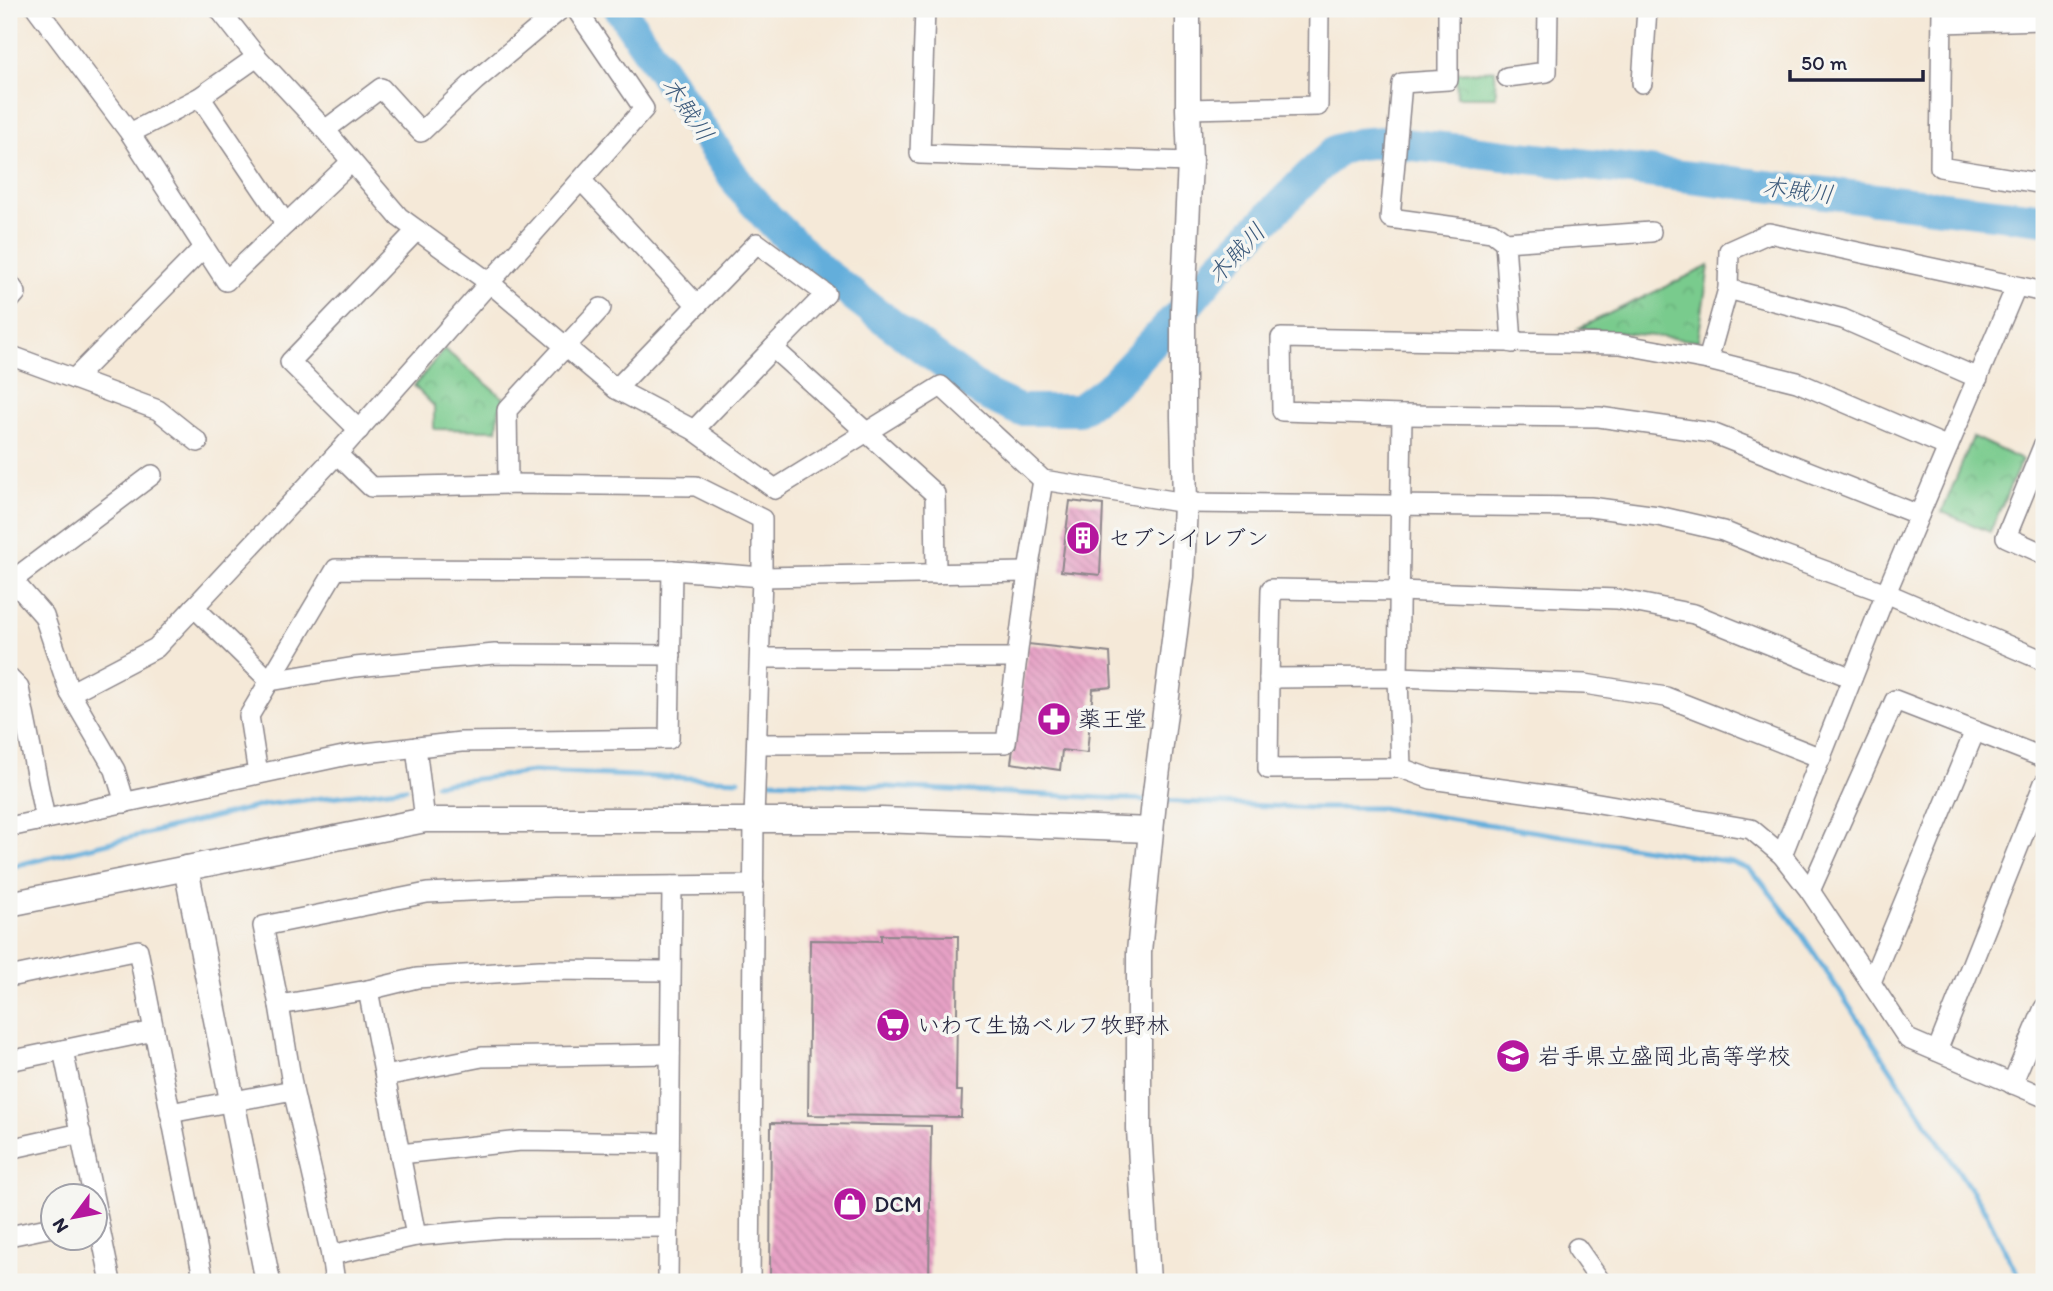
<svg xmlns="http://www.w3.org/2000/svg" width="2053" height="1291" font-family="Itim,'Klee One',sans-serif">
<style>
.park{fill:url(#park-crowns);stroke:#4e7664;stroke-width:2}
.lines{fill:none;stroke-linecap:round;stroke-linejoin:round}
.stream{stroke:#63aedb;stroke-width:5}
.river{stroke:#63aedb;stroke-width:32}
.building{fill:url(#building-back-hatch)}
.minor-casing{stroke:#8c868a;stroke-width:22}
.tertiary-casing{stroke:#8c868a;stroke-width:27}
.minor{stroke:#fff;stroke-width:19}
.tertiary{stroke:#fff;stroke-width:24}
.labels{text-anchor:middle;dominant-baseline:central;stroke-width:7;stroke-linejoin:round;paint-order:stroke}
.poi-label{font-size:23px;fill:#22223b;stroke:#f6f6f2;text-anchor:start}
.water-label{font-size:24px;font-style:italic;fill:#3c5a7b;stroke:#f6f6f2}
</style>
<defs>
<pattern id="park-crowns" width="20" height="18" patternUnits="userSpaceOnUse" patternTransform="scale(1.75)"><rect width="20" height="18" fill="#79cb8d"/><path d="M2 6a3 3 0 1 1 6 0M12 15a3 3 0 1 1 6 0" fill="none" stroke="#68ae7b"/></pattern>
<pattern id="building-back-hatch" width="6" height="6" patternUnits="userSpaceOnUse" patternTransform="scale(1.75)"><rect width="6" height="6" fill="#e6a1c5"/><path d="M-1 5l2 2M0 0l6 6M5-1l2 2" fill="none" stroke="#c58aaa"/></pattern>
</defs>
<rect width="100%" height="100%" fill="#f6f6f2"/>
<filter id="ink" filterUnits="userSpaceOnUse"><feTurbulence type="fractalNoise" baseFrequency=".0143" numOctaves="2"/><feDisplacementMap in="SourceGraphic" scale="14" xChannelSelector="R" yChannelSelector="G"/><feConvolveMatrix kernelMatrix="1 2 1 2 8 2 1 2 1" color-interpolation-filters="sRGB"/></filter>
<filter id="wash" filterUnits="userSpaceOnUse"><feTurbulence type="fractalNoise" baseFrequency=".00686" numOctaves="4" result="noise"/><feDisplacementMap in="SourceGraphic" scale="28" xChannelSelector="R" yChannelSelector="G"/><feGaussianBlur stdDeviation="1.57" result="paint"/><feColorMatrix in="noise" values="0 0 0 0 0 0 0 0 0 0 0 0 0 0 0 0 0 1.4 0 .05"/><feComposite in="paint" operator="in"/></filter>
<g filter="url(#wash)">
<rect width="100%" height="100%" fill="#f5e9d8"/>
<!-- park -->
<g class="park">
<path d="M1495,70L1496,97H1457L1456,73Z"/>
<path d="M1709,266L1698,341L1579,328Z"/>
<path d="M444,349L505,399L499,410L497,430L434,429V406L414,386Z"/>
<path d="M1973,437L2022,460L1990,532L1942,512Z"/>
</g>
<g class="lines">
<!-- stream -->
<g class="stream">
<path d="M771,781L1146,800"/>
<path d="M436,784L533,772L739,780"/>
<path d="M1159,801L1313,808H1382L1732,862L1748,869L1760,880L1796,926L1987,1214L2021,1282"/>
<path d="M9,867L264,805L406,788"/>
</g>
<!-- river -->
<path class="river" d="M620,9L742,189L768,218L823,272L900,331L983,393L1019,410H1079L1114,384L1183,310L1219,267L1308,177L1337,150L1357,144L1382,142L1462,150L2044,219"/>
</g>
<g id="blocks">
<!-- building -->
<g class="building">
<path d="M1070,501L1103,505L1100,575L1061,571Z"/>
<path d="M1028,644L1110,653L1112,687L1093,689L1087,753L1062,750L1060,770L1011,763Z"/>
<path d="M881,935L958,936L956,1091H962L961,1117L808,1115L810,940L881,941Z"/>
<path d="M771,1123L931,1126L929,1282H770Z"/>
</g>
</g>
</g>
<g filter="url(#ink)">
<use href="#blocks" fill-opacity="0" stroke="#8c868a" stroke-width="2"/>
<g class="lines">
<!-- minor casing -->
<g class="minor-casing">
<g id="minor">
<path d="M37,9L130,133L226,281L350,163"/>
<path d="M219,9L257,57L325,130L399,217L490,283L616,389L694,430L775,489L941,386L1043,480L1185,503L1590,507L1658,516L1723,531L1779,554L1886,593L2044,661"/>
<path d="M925,9L920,154L1190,162"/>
<path d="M1448,9V80L1402,83L1390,218L1492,232L1505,242"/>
<path d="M1942,9L1940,167L2044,184"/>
<path d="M1942,23L2044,20"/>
<path d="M1507,77L1547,72L1548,9"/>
<path d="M1642,83L1647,9"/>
<path d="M200,97L286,224"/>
<path d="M1188,109L1318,106L1319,9"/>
<path d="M325,130L381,88L421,132L475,81L561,9"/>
<path d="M130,133L200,97L257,57"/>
<path d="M581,180L697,305"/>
<path d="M9,283L16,293L9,301"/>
<path d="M1728,289L1843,319L1978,378"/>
<path d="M2044,292L1769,233L1729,251L1728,289L1708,360L1620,344L1281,338L1282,411L1402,415L1398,677L1401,768L1431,779L1581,800L1751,829L1782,855L1810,891L1908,1039L2044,1097"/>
<path d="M1512,343L1505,242L1651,232"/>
<path d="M9,355L74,379L203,248"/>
<path d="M1708,360L1797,382L1948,447"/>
<path d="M74,379L158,410L198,442"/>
<path d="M616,389L757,243L826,294L773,348"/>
<path d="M1402,415L1599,417L1712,433L1919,515"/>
<path d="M359,430L290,362L417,230"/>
<path d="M694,430L773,348L935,494L936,574"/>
<path d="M2044,444L2006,537L2044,554"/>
<path d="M337,454L371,487L508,484L696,486L762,519V577L754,819L750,1282"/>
<path d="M508,484L507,410L601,308"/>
<path d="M672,570L762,577L1028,572"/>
<path d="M9,576L44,616L70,693L156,648L337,454L644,109L576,9"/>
<path d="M14,579L152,475"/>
<path d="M194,607L270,681L355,667L495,654L671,655"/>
<path d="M760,658H1017"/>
<path d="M9,678L19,688L45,819"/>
<path d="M1269,678L1271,589L1398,591L1617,599L1694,614L1852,678"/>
<path d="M70,693L115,770L125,803"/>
<path d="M757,744L1006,743L1028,572L1043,480"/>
<path d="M416,747L425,820"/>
<path d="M1401,768L1268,769L1269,678L1398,677L1585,684L1666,697L1821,758"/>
<path d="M9,827L348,755L461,742L669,739L672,570L336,569L249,716L258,774"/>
<path d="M1782,855L1886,593L2016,287"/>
<path d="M1810,891L1895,700L1975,731"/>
<path d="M9,977L138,950L204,1282"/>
<path d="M1871,982L1975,731L2044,758"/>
<path d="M368,990L417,978L540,970L665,971"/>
<path d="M279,1005L368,990L416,1236L331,1255L293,1090"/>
<path d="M63,1050L111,1282"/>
<path d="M1937,1051L2044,783"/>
<path d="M9,1061L154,1031"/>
<path d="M385,1076L482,1057L670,1054"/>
<path d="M2012,1084L2044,1008"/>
<path d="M170,1113L293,1090L279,1005L263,926L427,893L553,887L754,885"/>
<path d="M9,1149L81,1133"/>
<path d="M400,1154L521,1141L669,1143"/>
<path d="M9,1236L52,1227"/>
<path d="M416,1236L502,1228L668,1227"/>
<path d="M1577,1248L1601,1282"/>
<path d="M331,1255L335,1282"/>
<path d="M668,1282L672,886"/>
</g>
</g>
<!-- tertiary casing -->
<g class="tertiary-casing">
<g id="tertiary">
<path d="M186,868L268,1282"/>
<path d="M9,904L425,820H881L1151,830"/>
<path d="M1148,1282L1139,1129V952L1154,801L1182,576L1185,503L1183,417V310L1190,162L1188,109V9"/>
</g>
</g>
<!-- minor -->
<use href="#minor" class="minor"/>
<!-- tertiary -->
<use href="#tertiary" class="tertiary"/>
</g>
</g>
<!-- icons -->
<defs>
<g id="building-disc" transform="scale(1.75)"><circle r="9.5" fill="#b5179e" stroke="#f6f6f2"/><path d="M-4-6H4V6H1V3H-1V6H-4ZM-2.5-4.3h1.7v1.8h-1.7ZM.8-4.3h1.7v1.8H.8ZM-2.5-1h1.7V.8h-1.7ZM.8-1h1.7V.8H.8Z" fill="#fff"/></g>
<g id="pharmacy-disc" transform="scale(1.75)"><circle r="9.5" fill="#b5179e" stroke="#f6f6f2"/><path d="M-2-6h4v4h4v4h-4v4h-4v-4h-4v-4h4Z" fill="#fff"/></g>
<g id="supermarket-disc" transform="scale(1.75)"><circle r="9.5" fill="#b5179e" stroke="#f6f6f2"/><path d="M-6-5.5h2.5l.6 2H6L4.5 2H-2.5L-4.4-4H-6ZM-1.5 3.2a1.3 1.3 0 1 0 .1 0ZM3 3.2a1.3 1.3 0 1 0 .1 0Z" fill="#fff"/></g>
<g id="school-disc" transform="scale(1.75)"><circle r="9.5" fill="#b5179e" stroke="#f6f6f2"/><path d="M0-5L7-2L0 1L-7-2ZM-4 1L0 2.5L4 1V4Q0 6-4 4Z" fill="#fff"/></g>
<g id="shop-disc" transform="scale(1.75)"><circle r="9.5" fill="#b5179e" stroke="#f6f6f2"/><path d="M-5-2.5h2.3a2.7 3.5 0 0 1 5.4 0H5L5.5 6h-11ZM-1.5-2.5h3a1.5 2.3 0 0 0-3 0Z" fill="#fff"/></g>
</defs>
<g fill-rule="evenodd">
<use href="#building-disc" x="1083" y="538"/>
<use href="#pharmacy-disc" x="1054" y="719"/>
<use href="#supermarket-disc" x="893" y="1025"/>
<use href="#school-disc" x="1513" y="1056"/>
<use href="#shop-disc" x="850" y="1204"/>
</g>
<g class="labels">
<!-- poi labels -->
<g class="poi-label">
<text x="1108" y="538">セブンイレブン</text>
<text x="1078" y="719">薬王堂</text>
<text x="917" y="1025">いわて生協ベルフ牧野林</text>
<text x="1538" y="1056">岩手県立盛岡北高等学校</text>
<text x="874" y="1204">DCM</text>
</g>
<!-- water labels -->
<g class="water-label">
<text transform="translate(688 109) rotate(56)">木賊川</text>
<text transform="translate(1798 190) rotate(7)">木賊川</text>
<text transform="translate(1236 253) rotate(-47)">木賊川</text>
</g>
</g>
<!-- margin -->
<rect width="2053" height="1291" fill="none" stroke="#f6f6f2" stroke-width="35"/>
<!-- north arrow -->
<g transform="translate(74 1217) rotate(238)"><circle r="33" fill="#f6f6f2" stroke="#a1a1a9" stroke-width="2"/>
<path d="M0-5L12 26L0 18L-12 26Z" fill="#b5179e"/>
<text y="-10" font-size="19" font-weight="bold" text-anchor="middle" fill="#22223b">N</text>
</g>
<!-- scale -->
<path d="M1790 70v10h133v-10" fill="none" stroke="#22223b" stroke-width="3.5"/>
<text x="1801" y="70" font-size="21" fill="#22223b" stroke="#f6f6f2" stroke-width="5" paint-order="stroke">50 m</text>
</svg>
